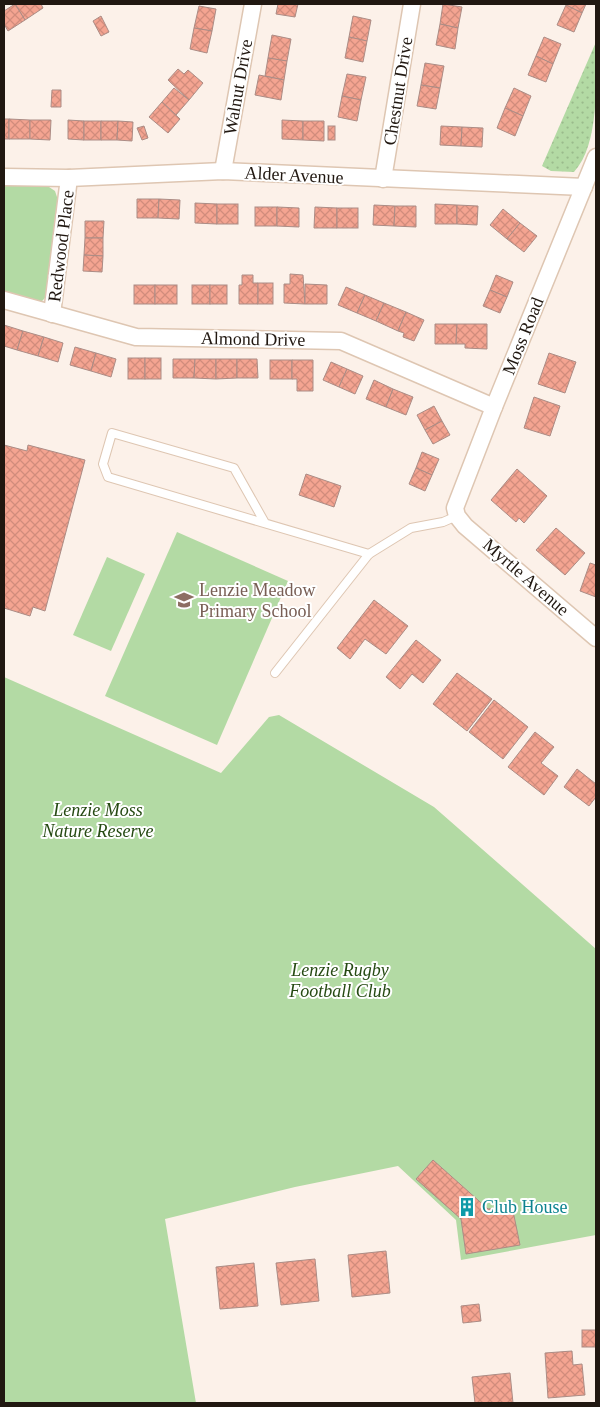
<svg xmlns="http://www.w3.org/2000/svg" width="600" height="1407" font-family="Georgia,serif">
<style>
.grass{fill:url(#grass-dots)}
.park{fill:#b3daa4}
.building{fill:url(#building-cross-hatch);stroke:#ab8c85}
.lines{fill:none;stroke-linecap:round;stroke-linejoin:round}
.lane-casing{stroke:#dec6b2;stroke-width:10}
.street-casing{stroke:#dec6b2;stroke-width:19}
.lane{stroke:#fff;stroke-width:8}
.street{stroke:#fff;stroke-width:16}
.labels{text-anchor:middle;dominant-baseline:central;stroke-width:4;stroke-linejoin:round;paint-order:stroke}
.street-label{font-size:18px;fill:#211811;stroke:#fff}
.education-label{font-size:18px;fill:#785e54;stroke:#fff;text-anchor:start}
.park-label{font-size:18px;font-style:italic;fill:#264a13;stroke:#fff}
.culture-label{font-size:18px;fill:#0d838f;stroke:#fff;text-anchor:start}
</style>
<defs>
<pattern id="grass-dots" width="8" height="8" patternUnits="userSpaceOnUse" patternTransform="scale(1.25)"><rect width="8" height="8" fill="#b3daa4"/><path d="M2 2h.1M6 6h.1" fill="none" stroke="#9aba8c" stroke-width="1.8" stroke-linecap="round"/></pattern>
<pattern id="building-cross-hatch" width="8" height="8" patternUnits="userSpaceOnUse" patternTransform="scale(1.25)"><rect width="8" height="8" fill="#f4a491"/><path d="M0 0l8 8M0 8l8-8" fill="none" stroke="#d18c7c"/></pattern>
</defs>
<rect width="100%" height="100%" fill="#fcf1e9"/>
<!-- grass -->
<path class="grass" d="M596,42C596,81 600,144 574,172L551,171L542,166Z"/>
<!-- park -->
<g class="park">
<path d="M43,183L55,191L59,203L47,296L40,303L4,292V184Z"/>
<path d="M177,532L288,581L217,745L105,696Z"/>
<path d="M107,557L145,574L111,651L73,635Z"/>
<path d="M4,677L221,773L269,717L279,715L434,807L596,949V1235L461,1260L456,1220L398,1166L295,1187L165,1219L196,1403H4Z"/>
</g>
<!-- building -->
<g class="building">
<path d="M15,4H41L43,8L25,20Z"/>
<path d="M15,4L25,20L8,31L4,24V11Z"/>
<path d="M278,4H298L295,17L276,14Z"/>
<path d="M443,4L462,7L458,28L440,24Z"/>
<path d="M566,4H586L582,13L566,5Z"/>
<path d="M566,5L582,13L574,32L557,25Z"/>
<path d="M199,6L216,9L212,31L194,28Z"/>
<path d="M101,16L109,32L101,36L93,21Z"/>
<path d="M353,16L371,20L367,41L349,37Z"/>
<path d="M440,24L458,28L455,49L436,45Z"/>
<path d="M194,28L212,31L207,53L190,49Z"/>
<path d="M272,35L291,39L287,61L268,58Z"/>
<path d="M349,37L367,41L363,62L345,58Z"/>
<path d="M544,37L561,44L553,64L536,56Z"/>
<path d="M536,56L553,64L546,82L528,75Z"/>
<path d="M268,58L287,61L284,80L265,76Z"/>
<path d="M425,63L444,66L440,88L421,85Z"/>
<path d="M178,69L184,74L188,70L203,83L189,100L168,80Z"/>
<path d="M347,74L366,77L361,100L342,96Z"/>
<path d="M259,75L284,80L281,100L255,95Z"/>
<path d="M421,85L440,88L436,109L417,106Z"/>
<path d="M174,88L189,100L176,115L162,102Z"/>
<path d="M514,88L531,96L523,116L505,108Z"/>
<path d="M52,90H61V107H51Z"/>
<path d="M342,96L361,100L357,121L338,117Z"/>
<path d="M162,102L180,119L168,133L149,117Z"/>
<path d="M505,108L523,116L515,136L497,128Z"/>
<rect x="4" y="119" width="5" height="20"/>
<path d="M9,119L30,120V139H9Z"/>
<path d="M30,120H51L50,140L30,139Z"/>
<path d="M68,120L84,121V140L68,139Z"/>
<path d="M282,120L303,121V140L282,139Z"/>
<rect x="84" y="121" width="17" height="19"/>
<path d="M101,121H118L117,140H101Z"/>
<path d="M118,121L133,122L132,141L117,140Z"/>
<path d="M303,121H324V141L303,140Z"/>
<path d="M144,126L148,138L142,140L137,128Z"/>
<rect x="328" y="126" width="7" height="14"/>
<path d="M441,126L462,127L461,146L440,145Z"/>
<path d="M462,127L483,128L482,147L461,146Z"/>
<path d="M137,199H159L158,218H137Z"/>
<path d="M159,199L180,200L179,219L158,218Z"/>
<path d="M195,203L217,204V224L195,223Z"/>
<rect x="217" y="204" width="21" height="20"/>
<path d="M435,204L457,205V224H435Z"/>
<path d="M374,205L395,206L394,226L373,225Z"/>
<path d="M457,205L478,206L477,225L457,224Z"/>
<path d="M395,206H416V227L394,226Z"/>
<rect x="255" y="207" width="22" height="19"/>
<path d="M277,207L299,208V227L277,226Z"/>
<path d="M315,207L337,208V228H314Z"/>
<rect x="337" y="208" width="21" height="20"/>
<path d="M503,209L520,223L507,239L490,225Z"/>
<path d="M85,221H104L103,238H85Z"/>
<path d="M520,223L537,236L524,252L507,239Z"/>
<path d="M85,238H103V256L84,255Z"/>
<path d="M84,255L103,256L102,272L83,271Z"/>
<path d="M290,274L303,275L305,304L284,303V284H290Z"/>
<path d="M242,275H253V283H258V304H239V285H242Z"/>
<path d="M496,275L513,282L507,297L490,290Z"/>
<rect x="258" y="283" width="15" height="21"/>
<path d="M305,284L327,285V304H305Z"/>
<rect x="134" y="285" width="21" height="19"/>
<rect x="155" y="285" width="22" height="19"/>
<rect x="192" y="285" width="18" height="19"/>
<rect x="210" y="285" width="17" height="19"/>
<path d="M346,287L365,295L357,313L338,305Z"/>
<path d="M490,290L507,297L500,313L483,306Z"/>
<path d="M365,295L384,303L376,321L357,313Z"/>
<path d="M384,303L406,312L398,331L376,321Z"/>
<path d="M406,312L424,320L414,341L403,337L404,333L398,331Z"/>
<path d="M435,324H457L456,344H435Z"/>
<path d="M457,324H487V349L465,348V344H456Z"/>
<path d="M4,325L23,331L17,350L4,346Z"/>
<path d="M23,331L44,337L38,356L17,350Z"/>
<path d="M44,337L63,343L58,362L38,356Z"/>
<path d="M75,347L96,353L91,371L70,365Z"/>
<path d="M96,353L116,359L111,377L91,371Z"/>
<path d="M549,353L576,362L565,393L538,384Z"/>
<rect x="128" y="358" width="17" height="21"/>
<rect x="145" y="358" width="16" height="21"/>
<path d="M173,359H195L194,378H173Z"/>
<path d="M195,359H216V379L194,378Z"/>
<path d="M216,359H237V378L216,379Z"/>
<path d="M237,359H257L258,378H237Z"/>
<rect x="270" y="360" width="22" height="19"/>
<path d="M292,360H313V391H297V379H292Z"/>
<path d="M331,362L347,369L339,387L323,380Z"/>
<path d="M347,369L363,376L355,394L339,387Z"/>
<path d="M374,380L393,389L386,407L366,399Z"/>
<path d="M393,389L413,397L406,415L386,407Z"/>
<path d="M534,397L560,406L550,436L524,428Z"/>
<path d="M434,406L442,421L425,430L417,415Z"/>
<path d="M442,421L450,435L433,444L425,430Z"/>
<path d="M4,445L27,451L28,445L85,460L45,611L33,607L30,616L4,608Z"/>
<path d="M422,452L439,459L432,475L416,468Z"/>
<path d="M416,468L432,475L425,491L409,484Z"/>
<path d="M517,469L547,496L524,523L519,518L516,522L491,500Z"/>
<path d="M306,474L341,486L334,507L299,495Z"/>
<path d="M556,528L585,553L565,575L536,550Z"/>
<path d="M590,563L596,565V597L580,591Z"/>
<path d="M374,600L408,626L386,654L365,639L350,659L337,648Z"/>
<path d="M416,640L441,660L423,683L412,674L400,689L386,677Z"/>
<path d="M457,673L492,699L467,731L433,704Z"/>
<path d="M494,700L528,727L503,759L469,732Z"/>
<path d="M535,732L554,747L541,763L558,776L544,795L508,767Z"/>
<path d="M577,769L596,784V797L589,806L564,787Z"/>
<path d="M433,1160L488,1209L512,1206L520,1245L466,1254L461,1219L416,1179Z"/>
<path d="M386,1251L390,1293L352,1297L348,1255Z"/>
<path d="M315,1259L319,1301L281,1305L276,1263Z"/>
<path d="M254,1263L258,1306L220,1309L216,1267Z"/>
<path d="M479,1304L481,1321L463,1323L461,1306Z"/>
<rect x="582" y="1330" width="14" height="17"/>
<path d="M572,1351L573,1365L582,1364L585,1395L548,1398L545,1353Z"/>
<path d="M510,1373L513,1403H475L472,1377Z"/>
</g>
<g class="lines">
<!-- lane casing -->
<g class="lane-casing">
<g id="lane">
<path d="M265,523L234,468L112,433L103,464L108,477L369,554"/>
<path d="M275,673L369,554L411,528L443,522L457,516"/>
</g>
</g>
<!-- street casing -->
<g class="street-casing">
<g id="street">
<path d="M596,157L494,407L455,508L457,516L465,526L596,638"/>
<path d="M223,171L253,4"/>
<path d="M4,177L69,178L223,171L584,187"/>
<path d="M383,179L412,4"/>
<path d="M4,300L136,337L341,341L494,407"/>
<path d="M52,314L69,178"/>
</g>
</g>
<!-- lane -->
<use href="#lane" class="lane"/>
<!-- street -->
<use href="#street" class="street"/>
</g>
<!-- icons -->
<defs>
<g id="school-bare" transform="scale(1.5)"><path d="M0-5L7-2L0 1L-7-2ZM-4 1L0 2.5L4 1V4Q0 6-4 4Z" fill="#8d6e63" stroke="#fff" stroke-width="2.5" paint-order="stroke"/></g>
<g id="building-bare" transform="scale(1.5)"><path d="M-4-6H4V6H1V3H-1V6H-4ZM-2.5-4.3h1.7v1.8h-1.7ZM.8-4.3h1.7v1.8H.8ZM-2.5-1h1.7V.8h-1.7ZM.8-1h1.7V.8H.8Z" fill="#0f9aa8" stroke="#fff" stroke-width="2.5" paint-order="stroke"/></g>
</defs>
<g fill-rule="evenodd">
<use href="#school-bare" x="184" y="600"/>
<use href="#building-bare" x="467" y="1207"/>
</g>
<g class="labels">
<!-- street labels -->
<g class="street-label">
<text transform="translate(238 87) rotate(-80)">Walnut Drive</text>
<text transform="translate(398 91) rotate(-81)">Chestnut Drive</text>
<text transform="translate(294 175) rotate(3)">Alder Avenue</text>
<text transform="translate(61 246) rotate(-83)">Redwood Place</text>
<text transform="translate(523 336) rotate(-68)">Moss Road</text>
<text transform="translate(253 339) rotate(1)">Almond Drive</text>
<text transform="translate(526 577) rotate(41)">Myrtle Avenue</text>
</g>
<!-- education labels -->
<g class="education-label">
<text x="199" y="590">Lenzie Meadow<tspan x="199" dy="21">Primary School</tspan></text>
</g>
<!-- park labels -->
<g class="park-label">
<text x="98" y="810">Lenzie Moss<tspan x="98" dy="21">Nature Reserve</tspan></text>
<text x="340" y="970">Lenzie Rugby<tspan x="340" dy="21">Football Club</tspan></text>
</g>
<!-- culture labels -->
<g class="culture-label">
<text x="482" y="1207">Club House</text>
</g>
</g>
<!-- border -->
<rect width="600" height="1407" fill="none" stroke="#211811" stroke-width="10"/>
</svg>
